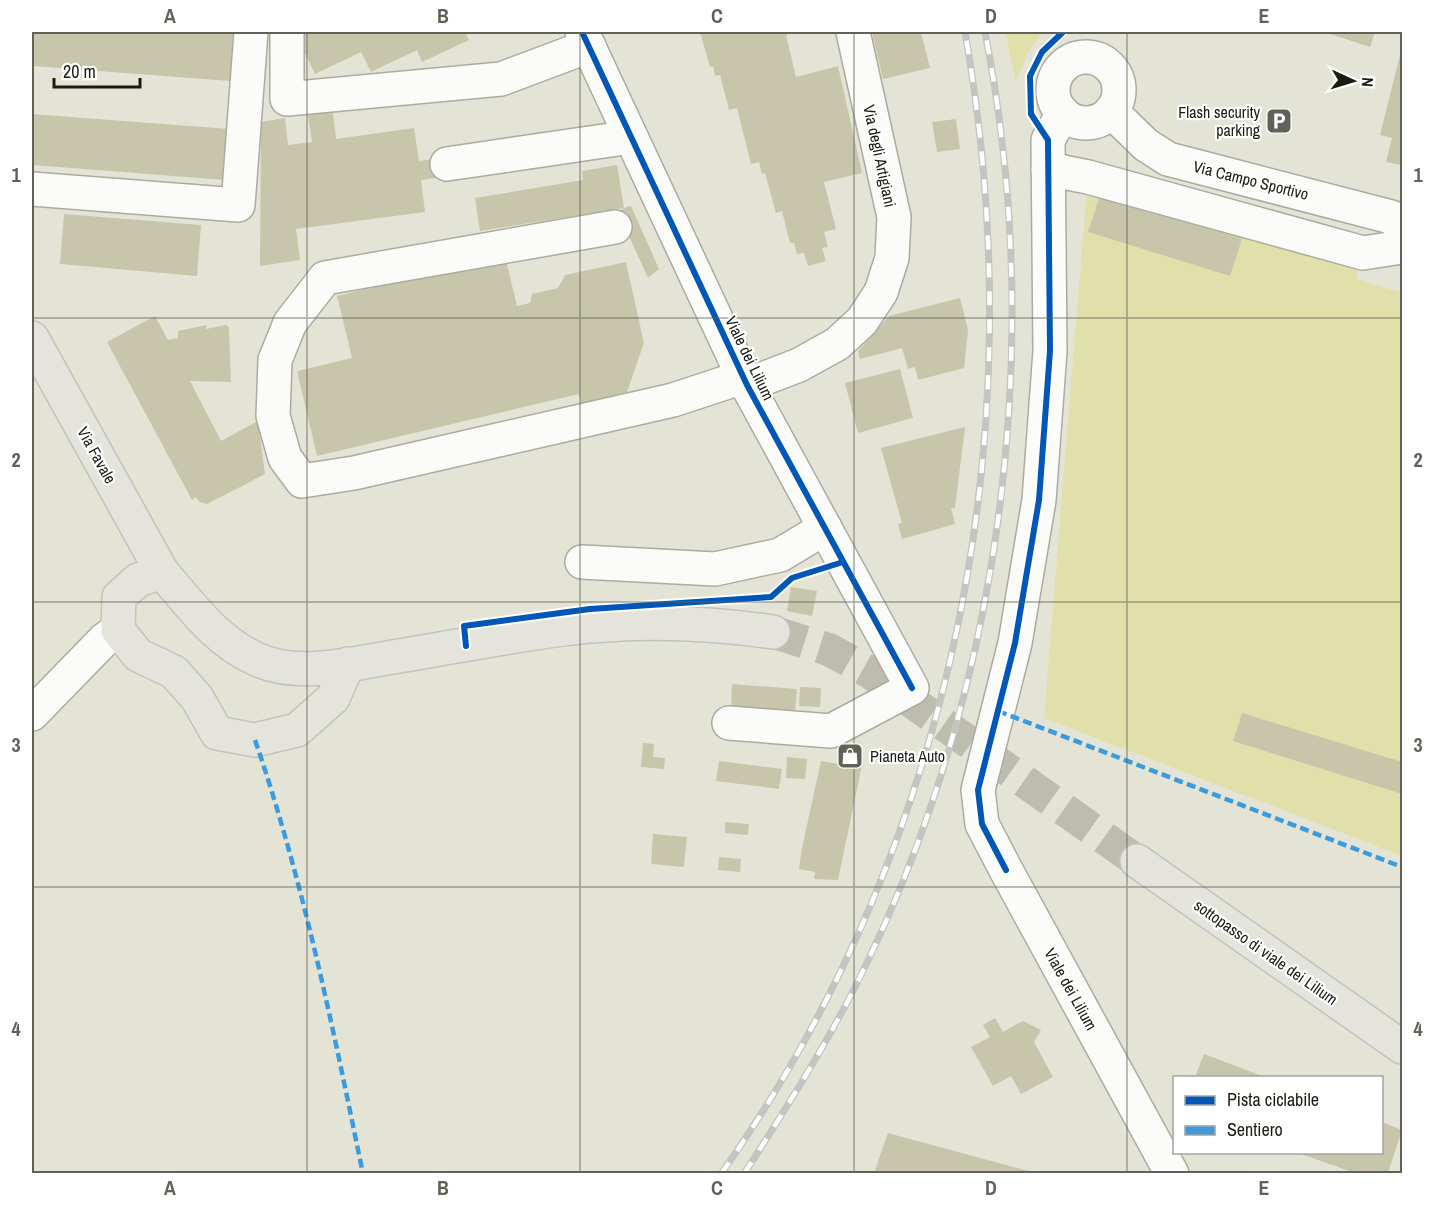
<svg xmlns="http://www.w3.org/2000/svg" width="1434" height="1205" font-family="'Archivo Narrow',sans-serif">
<style>
.grass{fill:#e1e0aa}
.building{fill:#c7c6ab}
.lines{fill:none;stroke-linecap:round;stroke-linejoin:round}
.major-tunnel{stroke:#bcbcaf;stroke-width:33;stroke-dasharray:33 16;stroke-linecap:butt}
.minor-casing{stroke:#ababa0;stroke-width:36}
.major-casing{stroke:#c3c3bd;stroke-width:36}
.minor{stroke:#fbfbf9;stroke-width:33}
.major{stroke:#e4e4dc;stroke-width:33}
.rail-casing{stroke:#c4c4c0;stroke-width:7}
.rail{stroke:#fff;stroke-width:4.5;stroke-dasharray:14;stroke-linecap:butt}
.quiet{stroke:#3b9bde;stroke-width:4.5;stroke-dasharray:9 4.5;stroke-linecap:butt}
.cycleway-casing{stroke:#fff;stroke-width:10}
.cycleway{stroke:#0057b8;stroke-width:6}
.grid{fill:none;stroke:#616157;stroke-width:1.5;stroke-opacity:0.55}
.labels{text-anchor:middle;dominant-baseline:central;stroke-width:4.5;stroke-linejoin:round;paint-order:stroke}
.poi-label{font-size:16px;fill:#1b1b12;stroke:#fff;text-anchor:end}
.street-label{font-size:16px;fill:#1b1b12;stroke:#fff}
.neatline{fill:none;stroke:#616157;stroke-width:2}
.grid-label{font-size:20px;text-anchor:middle;font-weight:bold;fill:#616157}
</style>
<rect width="100%" height="100%" fill="#e4e4d6"/>
<!-- grass -->
<g class="grass">
<path d="M1005,32H1043L1028,53L1016,81Z"/>
<path d="M1089,162L1368,237L1356,279L1402,293V856L1044,718Z"/>
</g>
<!-- building -->
<g class="building">
<path d="M32,32H233L230,81L32,66Z"/>
<path d="M295,32H465L469,40L422,62L417,50L371,72L361,52L315,74Z"/>
<path d="M700,32H798L786,35L796,77L838,66L862,173L824,182L836,229L824,232L828,247L822,248L826,261L808,266L804,253L797,254L794,243H790L782,211L776,213L765,173L762,174L759,162L751,164L737,108L729,110L720,75L715,76L713,66L710,67Z"/>
<path d="M872,32H921L930,68L883,79Z"/>
<path d="M1324,32H1375L1370,47Z"/>
<path d="M1401,51L1402,157L1401,165L1386,162L1392,138L1380,135Z"/>
<path d="M333,112L336,139L414,128L419,161L439,158L442,177L421,180L425,212L296,229L300,260L260,266L261,122L285,118L288,145L312,142L308,115Z"/>
<path d="M32,114L229,129L225,180L32,165Z"/>
<path d="M956,119L960,149L937,152L932,122Z"/>
<path d="M617,165L624,208L631,206L659,269L648,278L618,212L624,208L480,231L475,198L583,180L582,171Z"/>
<path d="M1100,195L1242,239L1230,276L1088,232Z"/>
<path d="M64,214L201,225L197,276L60,264Z"/>
<path d="M505,256L517,306L530,303L532,294L558,288L565,275L626,262L644,343L627,392L581,404L579,394L317,456L297,371L352,358L337,296Z"/>
<path d="M960,298L968,330L964,368L918,380L915,367L908,369L902,348L860,359L858,351L889,316Z"/>
<path d="M155,316L168,340L178,338V331L207,325L206,329L226,325L229,327L231,382L190,381L221,441L258,421L265,474L207,504L199,502L196,497L192,500L107,342Z"/>
<path d="M900,369L913,418L858,433L845,383Z"/>
<path d="M965,427L955,508H951L955,524L902,539L898,524L902,523L881,448Z"/>
<path d="M791,587L817,591L812,616L787,611Z"/>
<path d="M732,684L797,689L795,711L731,706Z"/>
<path d="M800,687L821,688L820,707L799,706Z"/>
<path d="M1242,713L1402,762V794L1233,741Z"/>
<path d="M643,743L654,744L653,757L665,758L664,769L641,767Z"/>
<path d="M839,748L863,749L862,765L838,880L814,879L815,872L799,869L802,848L821,761L838,764Z"/>
<path d="M787,757L807,759L805,779L786,778Z"/>
<path d="M719,761L782,769L779,789L716,781Z"/>
<path d="M725,822L749,824L748,835L725,833Z"/>
<path d="M653,834L687,837L684,867L651,864Z"/>
<path d="M719,857L741,859L740,872L718,870Z"/>
<path d="M995,1018L1003,1032L1023,1021L1041,1030L1034,1042L1053,1077L1021,1094L1011,1076L993,1086L971,1047L990,1037L983,1025Z"/>
<path d="M1204,1054L1265,1077H1195Z"/>
<path d="M1382,1122L1402,1130L1388,1173H1355L1298,1153L1382,1152Z"/>
<path d="M888,1133L1036,1173H874Z"/>
</g>
<g class="lines">
<!-- major-tunnel -->
<path class="major-tunnel" d="M773,632L830,650L871,673L1137,861"/>
<!-- minor casing -->
<g class="minor-casing">
<g id="minor">
<path d="M287,32V99L501,79L589,46"/>
<path d="M582,32L747,385L912,688L831,731L729,723"/>
<circle cx="1086" cy="90" r="33"/>
<path d="M1111,111L1146,145L1168,159L1391,217L1402,226"/>
<path d="M1063,113L1048,140L1050,351L1039,500L1015,643L978,790L982,824L1006,870L1172,1174"/>
<path d="M447,164L631,137"/>
<path d="M1048,169L1088,177L1363,253L1402,247"/>
<path d="M32,189L238,205L251,32"/>
<path d="M615,227L325,278L290,323L275,360L273,416L285,458L302,481L354,473L673,400L743,377"/>
<path d="M747,385L799,365L837,344L862,321L881,292L892,258L894,217L853,32"/>
<path d="M582,562L715,569L780,555L825,528"/>
<path d="M32,714L105,639L118,630"/>
</g>
</g>
<!-- major casing -->
<g class="major-casing">
<g id="major">
<path d="M32,338L162,572"/>
<path d="M348,664L333,698L297,730L255,740L217,733L197,698L174,672L138,655L118,630L119,597L138,580L162,572C189,603 215,640 254,658C296,679 350,664 393,657C450,648 507,636 564,629C635,620 703,622 773,632"/>
<path d="M1137,861L1402,1047"/>
</g>
</g>
<!-- minor -->
<use href="#minor" class="minor"/>
<!-- major -->
<use href="#major" class="major"/>
<!-- rail casing -->
<g class="rail-casing">
<g id="rail">
<path d="M721,1174C956,841 1035,430 965,32"/>
<path d="M744,1174C783,1113 822,1052 855,987C1001,697 1047,350 985,32"/>
</g>
</g>
<!-- rail -->
<use href="#rail" class="rail"/>
<!-- quiet -->
<g class="quiet">
<path d="M998,711L1402,867"/>
<path d="M255,740C303,880 333,1028 363,1174"/>
</g>
<!-- cycleway casing -->
<g class="cycleway-casing">
<g id="cycleway">
<path d="M582,32L747,385L912,688"/>
<path d="M466,646L464,626L590,609L771,597L792,578L843,562"/>
<path d="M1006,870L982,824L978,790L1015,643L1039,500L1050,351L1048,140L1031,114L1030,76L1042,52L1063,32"/>
</g>
</g>
<!-- cycleway -->
<use href="#cycleway" class="cycleway"/>
</g>
<!-- grid -->
<path class="grid" d="M307,32V1174M580,32V1174M854,32V1174M1127,32V1174M32,318H1402M32,602H1402M32,887H1402"/>
<!-- icons -->
<defs>
<g id="parking-square" transform="scale(1.35)"><rect x="-9" y="-9" width="18" height="18" rx="4" fill="#616157" stroke="#fff"/><path d="M-3.5-5.5H1a3.5 3.5 0 0 1 0 7H-1V5.5H-3.5ZM-1-3.4V-.6H.8a1.4 1.4 0 0 0 0-2.8Z" fill="#fff"/></g>
<g id="shop-square" transform="scale(1.35)"><rect x="-9" y="-9" width="18" height="18" rx="4" fill="#616157" stroke="#fff"/><path d="M-5-2.5h2.3a2.7 3.5 0 0 1 5.4 0H5L5.5 6h-11ZM-1.5-2.5h3a1.5 2.3 0 0 0-3 0Z" fill="#fff"/></g>
</defs>
<g fill-rule="evenodd">
<use href="#parking-square" x="1279" y="121"/>
<use href="#shop-square" x="850" y="756"/>
</g>
<g class="labels">
<!-- poi labels -->
<g class="poi-label">
<text x="1260" y="112">Flash security<tspan x="1260" dy="18">parking</tspan></text>
<text x="870" y="756" text-anchor="start">Pianeta Auto</text>
</g>
<!-- street labels -->
<g class="street-label">
<text transform="translate(880 156) rotate(78)">Via degli Artigiani</text>
<text transform="translate(1251 180) rotate(14)">Via Campo Sportivo</text>
<text transform="translate(750 358) rotate(64)">Viale dei Lilium</text>
<text transform="translate(97 455) rotate(61)">Via Favale</text>
<text transform="translate(1266 952) rotate(35)">sottopasso di viale dei Lilium</text>
<text transform="translate(1071 989) rotate(61)">Viale dei Lilium</text>
</g>
</g>
<!-- border -->
<rect width="1434" height="1205" fill="none" stroke="#ffffff" stroke-width="66"/>
<!-- legend -->
<rect x="1173" y="1076" width="210" height="78" fill="#ffffff" stroke="#a4a4a0" stroke-width="1.5"/>
<rect x="1185" y="1096" width="30" height="9" fill="#0057b8" stroke="#a4a4a0" stroke-width="1.5"/>
<text x="1227" y="1106" font-size="18" fill="#1b1b12">Pista ciclabile</text>
<rect x="1185" y="1126" width="30" height="9" fill="#3b9bde" stroke="#a4a4a0" stroke-width="1.5"/>
<text x="1227" y="1136" font-size="18" fill="#1b1b12">Sentiero</text>
<!-- north arrow -->
<g transform="translate(1353 81) rotate(94)" stroke="#ffffff" stroke-width="4.5" paint-order="stroke">
<path d="M0-4.5L10 22L0 15L-10 22Z" fill="#1b1b12"/>
<text y="-9" font-size="16" font-weight="bold" text-anchor="middle" fill="#1b1b12">N</text>
</g>
<!-- scale -->
<path d="M54 78v9h86v-9" fill="none" stroke="#1b1b12" stroke-width="3"/>
<text x="63" y="78" font-size="18" fill="#1b1b12" stroke="#ffffff" stroke-width="4.5" paint-order="stroke">20 m</text>
<rect x="33" y="33" width="1368" height="1139" class="neatline"/>
<g class="grid-label">
<text x="170" y="23">A</text>
<text x="443" y="23">B</text>
<text x="717" y="23">C</text>
<text x="991" y="23">D</text>
<text x="1264" y="23">E</text>
<text x="16" y="182">1</text>
<text x="1418" y="182">1</text>
<text x="16" y="467">2</text>
<text x="1418" y="467">2</text>
<text x="16" y="752">3</text>
<text x="1418" y="752">3</text>
<text x="16" y="1036">4</text>
<text x="1418" y="1036">4</text>
<text x="170" y="1195">A</text>
<text x="443" y="1195">B</text>
<text x="717" y="1195">C</text>
<text x="991" y="1195">D</text>
<text x="1264" y="1195">E</text>
</g>
</svg>
